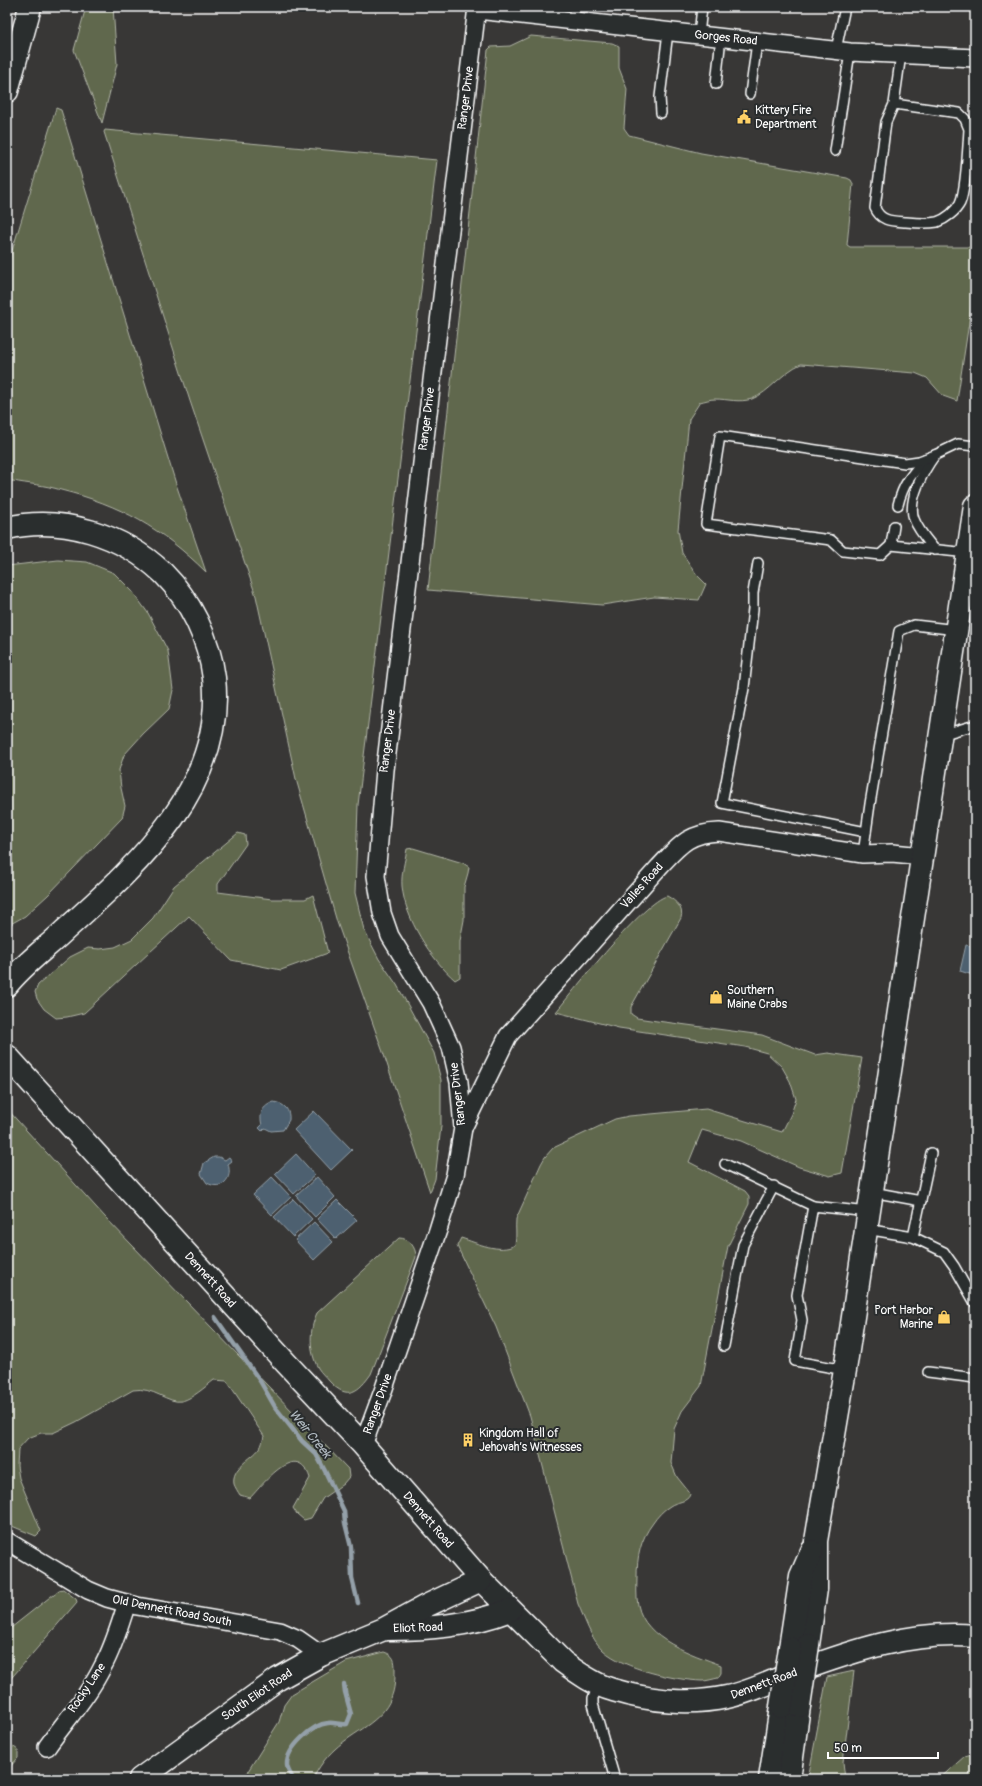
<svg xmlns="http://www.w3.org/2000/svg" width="982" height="1786" font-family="Pangolin,sans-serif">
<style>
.green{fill:#61684e;stroke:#b0b4a6}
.water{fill:#4d6170;stroke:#94a0a9}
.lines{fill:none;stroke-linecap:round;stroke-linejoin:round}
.stream{stroke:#94a0a9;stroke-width:4.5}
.lane-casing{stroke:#fff;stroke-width:12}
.street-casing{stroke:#fff;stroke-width:20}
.secondary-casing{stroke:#fff;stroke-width:25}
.primary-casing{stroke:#fff;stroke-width:25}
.highway-casing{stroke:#fff;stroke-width:25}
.lane{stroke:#2a2d2e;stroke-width:9}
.street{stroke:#2a2d2e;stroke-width:17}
.secondary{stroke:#2a2d2e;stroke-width:22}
.primary{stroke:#2a2d2e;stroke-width:22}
.highway{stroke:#2a2d2e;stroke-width:22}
.primary-bridge-casing{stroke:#fff;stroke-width:25;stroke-linecap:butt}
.primary-bridge{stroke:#2a2d2e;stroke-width:22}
.labels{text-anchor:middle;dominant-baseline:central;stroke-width:4;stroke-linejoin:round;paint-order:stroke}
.street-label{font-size:12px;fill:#fff;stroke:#2a2d2e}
.poi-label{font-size:12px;fill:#fff;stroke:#2a2d2e;text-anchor:start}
.water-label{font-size:13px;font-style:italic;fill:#afb8bf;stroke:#2a2d2e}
</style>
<rect width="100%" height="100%" fill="#383736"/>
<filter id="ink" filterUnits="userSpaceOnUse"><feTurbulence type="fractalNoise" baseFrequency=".025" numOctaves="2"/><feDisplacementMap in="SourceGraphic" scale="8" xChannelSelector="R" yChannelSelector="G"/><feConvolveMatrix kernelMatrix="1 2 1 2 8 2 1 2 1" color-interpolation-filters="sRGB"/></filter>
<g filter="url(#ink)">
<!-- green -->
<g class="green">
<path d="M86,7H113L117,64L102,123L74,50Z"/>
<path d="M531,36L612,43L619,46V68L627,89L624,128L629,135L701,153L847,178L851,180L853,184L847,245L850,247H968L975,249V283L957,401L943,396L927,378L915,373L801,364C782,372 770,392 752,399C739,403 728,399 715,399C710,399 704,401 700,402L689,419L678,530L682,553L697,575L706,584L699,600L654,597L602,605L428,590L488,50L491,47L510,46Z"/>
<path d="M56,108L61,110L176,484L206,572C161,528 121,505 61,490C45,485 28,484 13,481L7,482V267Z"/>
<path d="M105,130L437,160L358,805L355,893L364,930L379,959L397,985L434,1053L441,1080V1126L435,1179L430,1192L384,1055L337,922L296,779L256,596L190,401L104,132Z"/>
<path d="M58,560L87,562L114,573L132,591L148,613L168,651L173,690L169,709L143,734L124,755L119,770L121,788L125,806L122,818L48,895L25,916L7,926V566Z"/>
<path d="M238,833L245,835L246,844L218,884V892L272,899H305L313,895L328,953L281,970L231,960L189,916L84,1013L67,1017L56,1018L44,1009L37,999L35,992L38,985L70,957L88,948L100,949L115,947L132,939L153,918L174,886Z"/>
<path d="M413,848L463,863L469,867L468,873L464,887V920L460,941V977L455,980C431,959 405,919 402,886C401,874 405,861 407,849Z"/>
<path d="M667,896C676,901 684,908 681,918L631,1007V1014L637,1018L657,1021L762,1035L815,1055L828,1053L862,1058L842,1173L830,1176L799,1167L741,1141L702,1130L689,1162L745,1191L749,1196V1204L728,1246L701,1386L682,1411L674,1429L671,1463L677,1477L689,1492L690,1495C686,1503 677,1501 670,1506C663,1510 657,1517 653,1523C640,1540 637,1557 637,1577C637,1586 636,1596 638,1605C645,1640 692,1654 721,1665V1673L718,1678C713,1679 707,1681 702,1681C674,1680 624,1669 603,1650C590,1638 585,1619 578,1604L530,1416L496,1327L457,1246L461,1238C477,1243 500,1254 515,1245C517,1235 515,1229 516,1219L541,1164L545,1157L553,1148L615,1119L629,1116L706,1109L782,1132L791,1114L796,1099L790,1081L782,1067L767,1053L745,1047L619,1028L556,1012C574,990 644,901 667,896Z"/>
<path d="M7,1109L105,1217L348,1469L349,1477L343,1484L323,1498L311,1518L304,1520L297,1514L293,1508L310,1478C297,1439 264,1483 250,1498L240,1495C238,1492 235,1487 234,1484C231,1467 252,1459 260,1448C262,1445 263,1440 264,1436L227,1381L214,1380C205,1387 193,1398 182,1401C168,1404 153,1386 133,1390L76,1422L53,1433H41L28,1438L18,1449L17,1466L19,1478L41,1531L36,1536L7,1524Z"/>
<path d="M399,1238C409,1238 416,1247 416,1257L371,1374C359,1391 348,1401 330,1382C326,1377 321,1373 318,1368C309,1351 309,1330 317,1313Z"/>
<path d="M63,1589L76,1599L77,1602L7,1683V1631L59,1590Z"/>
<path d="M384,1652C394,1655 395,1660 395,1670C395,1680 395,1688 391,1698C382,1722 353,1732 335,1749C326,1757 318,1768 313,1779H243L279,1722L284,1705L292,1694L346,1662Z"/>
<path d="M854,1671L843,1762L845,1779H808L827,1677Z"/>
<path d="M7,1742L18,1750V1758L7,1770Z"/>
<path d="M975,1753V1779H939L965,1756Z"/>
</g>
<!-- water -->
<g class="water">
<path d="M966,945L975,947L973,975L960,971Z"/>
<path d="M274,1102C285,1104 290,1110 289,1120L283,1130L271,1131L265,1128L262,1131L259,1128L262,1125C259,1114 262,1106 274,1102Z"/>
<path d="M314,1111L352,1150L331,1170L294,1130Z"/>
<path d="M296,1154L315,1175L294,1194L275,1174Z"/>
<path d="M214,1157H219L225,1160L229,1157L232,1161L228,1164C233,1179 222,1191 207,1183L201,1174L204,1163Z"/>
<path d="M272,1177L291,1197L272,1215L253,1195Z"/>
<path d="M317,1177L335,1197L315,1217L296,1196Z"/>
<path d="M293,1199L312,1219L293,1237L274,1217Z"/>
<path d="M337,1200L357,1220L336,1239L317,1219Z"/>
<path d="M314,1222L333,1242L314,1260L295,1240Z"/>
</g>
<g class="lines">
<!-- stream -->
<g class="stream">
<path d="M215,1317L260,1381L275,1407L302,1441L316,1454L325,1471L344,1511L345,1523L351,1547L352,1578L358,1603"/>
<path d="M293,1779C291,1775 287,1769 287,1765C286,1748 313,1724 328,1723C334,1722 340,1725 347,1724L351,1714L345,1692L344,1684"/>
</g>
<!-- lane casing -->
<g class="lane-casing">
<g id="lane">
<path d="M573,21L575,7"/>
<path d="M699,35L702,7"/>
<path d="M836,50L845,7"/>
<path d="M716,84L721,37"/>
<path d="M750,94L757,42"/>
<path d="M894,104L959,113L965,119L969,129C968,146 966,190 960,203C956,211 946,219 937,222C927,224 916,223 906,222C893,221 881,222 875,208L886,122L894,104L901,54"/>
<path d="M661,113L660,97L668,32"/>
<path d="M835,151L850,52"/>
<path d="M898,505C903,484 911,475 925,459"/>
<path d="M891,545L894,526"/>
<path d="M935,550C927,540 918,530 914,519C907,500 924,470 935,455"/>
<path d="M968,553L891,545L880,555L843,551L831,540L706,524L720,436L905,463L919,461L935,455L958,444L975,446"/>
<path d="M758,563L753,593V609L744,688L722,803L866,832"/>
<path d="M941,735L975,725"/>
<path d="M863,854L870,804L899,631L914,625L957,630"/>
<path d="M725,1164L813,1206"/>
<path d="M872,1192L921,1201"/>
<path d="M866,1229L913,1237L944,1252L954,1266L975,1303"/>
<path d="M913,1237L931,1153"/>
<path d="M724,1346L743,1245L774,1186"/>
<path d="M845,1370L795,1361L802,1320L797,1295L813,1206L869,1212"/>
<path d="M928,1372L975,1378"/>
<path d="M599,1684L593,1698V1704L615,1779"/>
</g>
</g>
<!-- street casing -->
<g class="street-casing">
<g id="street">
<path d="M477,10L850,52L975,58"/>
<path d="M463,1128L508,1036L659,867C679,846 688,833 719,832L863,854L892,853L923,856"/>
<path d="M363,1445L383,1391L438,1230L455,1175L463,1128L459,1082L451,1047L431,1003L390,936L382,913L376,876L385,770L477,7"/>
<path d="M7,1541L88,1590L107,1598L137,1606L280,1631L298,1639L321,1655"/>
<path d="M47,1747C66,1720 89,1695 103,1666C114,1646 120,1624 127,1603"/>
</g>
</g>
<!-- secondary casing -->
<g class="secondary-casing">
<g id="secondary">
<path d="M7,1056L286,1363L363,1445L481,1580L563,1662C578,1673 595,1685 613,1690C649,1701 690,1705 727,1697C751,1692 773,1681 795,1672C853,1651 913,1630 975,1636"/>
<path d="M386,1629C428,1629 469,1626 510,1610"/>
<path d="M140,1779L278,1679L321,1655L384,1629L426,1606L481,1580"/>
</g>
</g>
<!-- primary casing -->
<g class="primary-casing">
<g id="primary">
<path d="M808,1645L816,1589V1541L845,1370L975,506"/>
<path d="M790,1648L801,1576L812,1551"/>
<path d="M770,1779L781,1707"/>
<path d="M789,1779L799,1706"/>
</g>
</g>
<!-- highway casing -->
<g class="highway-casing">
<g id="highway">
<path d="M7,91L30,7"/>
<path d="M7,528C62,515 123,535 163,573C191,601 209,639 214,678C226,787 137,865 64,931C45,949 23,965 7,985"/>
</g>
</g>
<!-- lane -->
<use href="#lane" class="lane"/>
<!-- street -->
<use href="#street" class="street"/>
<!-- secondary -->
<use href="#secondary" class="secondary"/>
<!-- primary -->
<use href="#primary" class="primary"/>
<!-- highway -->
<use href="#highway" class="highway"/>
<!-- primary-bridge casing -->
<g class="primary-bridge-casing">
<g id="primary-bridge">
<path d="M799,1706L808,1645"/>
<path d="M781,1707L790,1648"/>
</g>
</g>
<!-- primary-bridge -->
<use href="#primary-bridge" class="primary-bridge"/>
</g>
</g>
<!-- icons -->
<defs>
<g id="civic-bare" transform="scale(1.08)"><path d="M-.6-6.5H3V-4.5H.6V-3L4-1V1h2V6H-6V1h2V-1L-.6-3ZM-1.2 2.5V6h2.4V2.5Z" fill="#ffd166" stroke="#2a2d2e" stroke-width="2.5" paint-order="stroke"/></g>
<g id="shop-bare" transform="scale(1.08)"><path d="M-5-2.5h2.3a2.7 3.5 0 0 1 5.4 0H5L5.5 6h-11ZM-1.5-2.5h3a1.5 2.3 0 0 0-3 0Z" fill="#ffd166" stroke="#2a2d2e" stroke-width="2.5" paint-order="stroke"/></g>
<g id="building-bare" transform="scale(1.08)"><path d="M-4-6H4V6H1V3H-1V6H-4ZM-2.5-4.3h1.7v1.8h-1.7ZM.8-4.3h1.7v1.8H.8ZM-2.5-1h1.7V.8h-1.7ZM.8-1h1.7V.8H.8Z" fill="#ffd166" stroke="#2a2d2e" stroke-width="2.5" paint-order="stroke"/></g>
</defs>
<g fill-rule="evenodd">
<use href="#civic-bare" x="744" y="117"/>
<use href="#shop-bare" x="716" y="997"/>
<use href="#shop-bare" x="944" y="1317"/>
<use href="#building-bare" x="468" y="1440"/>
</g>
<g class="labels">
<!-- street labels -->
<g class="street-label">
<text transform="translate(726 38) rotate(6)">Gorges Road</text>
<text transform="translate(466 98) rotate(-83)">Ranger Drive</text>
<text transform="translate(427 419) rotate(-83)">Ranger Drive</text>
<text transform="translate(388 741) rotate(-83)">Ranger Drive</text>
<text transform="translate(642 886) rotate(-48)">Valles Road</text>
<text transform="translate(458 1094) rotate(-97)">Ranger Drive</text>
<text transform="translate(210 1280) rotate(48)">Dennett Road</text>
<text transform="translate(378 1404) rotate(-70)">Ranger Drive</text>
<text transform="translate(428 1520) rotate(49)">Dennett Road</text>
<text transform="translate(172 1611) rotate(11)">Old Dennett Road South</text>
<text transform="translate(418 1628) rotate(-2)">Eliot Road</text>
<text transform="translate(764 1684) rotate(-20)">Dennett Road</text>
<text transform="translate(87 1688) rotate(-56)">Rocky Lane</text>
<text transform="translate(257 1695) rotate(-34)">South Eliot Road</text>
</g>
<!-- poi labels -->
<g class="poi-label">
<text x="755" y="110">Kittery Fire<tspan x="755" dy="14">Department</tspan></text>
<text x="727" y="990">Southern<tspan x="727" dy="14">Maine Crabs</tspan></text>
<text x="933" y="1310" text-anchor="end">Port Harbor<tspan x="933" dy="14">Marine</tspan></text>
<text x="479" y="1433">Kingdom Hall of<tspan x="479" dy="14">Jehovah’s Witnesses</tspan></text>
</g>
<!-- water labels -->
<g class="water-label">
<text transform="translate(310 1434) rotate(51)">Weir Creek</text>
</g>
</g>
<!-- margin -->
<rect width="982" height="1786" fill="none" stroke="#2a2d2e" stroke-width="24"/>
<rect x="12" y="12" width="958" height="1762" fill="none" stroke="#fff" stroke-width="1.5" filter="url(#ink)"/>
<!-- scale -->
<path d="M828 1752v6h110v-6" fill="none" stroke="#ffffff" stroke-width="2"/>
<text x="834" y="1752" font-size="12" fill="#ffffff" stroke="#2a2d2e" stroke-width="3" paint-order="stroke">50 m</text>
</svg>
